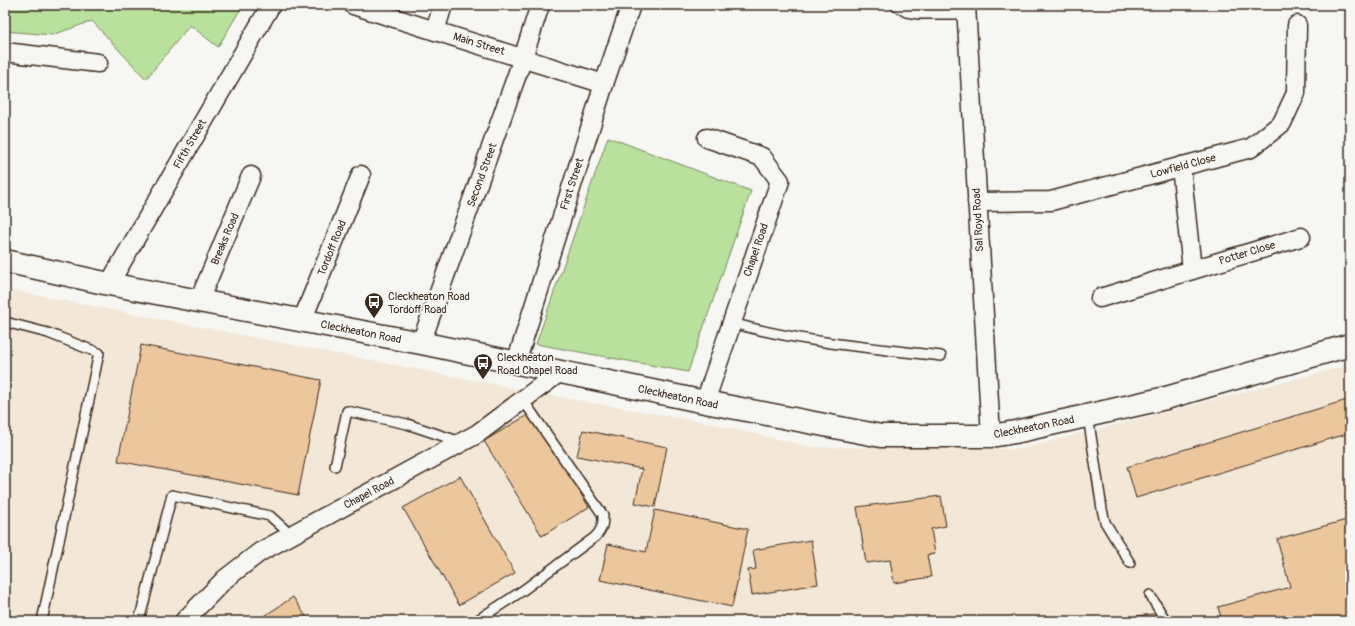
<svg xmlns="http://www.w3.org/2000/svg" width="1355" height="626" font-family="Pangolin,sans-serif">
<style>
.built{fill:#f3e8d8}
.green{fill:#b9e19d;stroke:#7a865e}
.building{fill:#ecc69c;stroke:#3b2a1e}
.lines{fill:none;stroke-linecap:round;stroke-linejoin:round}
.service-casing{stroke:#3b2a1e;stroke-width:12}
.minor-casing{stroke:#3b2a1e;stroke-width:21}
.tertiary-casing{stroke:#3b2a1e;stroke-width:25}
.service{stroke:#f6f6f2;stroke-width:9}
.minor{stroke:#f6f6f2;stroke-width:18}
.tertiary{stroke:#f6f6f2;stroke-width:22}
.labels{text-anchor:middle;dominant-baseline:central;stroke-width:3.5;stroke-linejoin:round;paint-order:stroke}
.street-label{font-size:11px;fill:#3b2a1e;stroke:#f6f6f2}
.poi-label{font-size:11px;fill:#3b2a1e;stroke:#f6f6f2;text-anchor:start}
</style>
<rect width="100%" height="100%" fill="#f6f6f2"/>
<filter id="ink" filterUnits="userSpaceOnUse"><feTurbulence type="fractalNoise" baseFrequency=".025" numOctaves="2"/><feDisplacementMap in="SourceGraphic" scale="8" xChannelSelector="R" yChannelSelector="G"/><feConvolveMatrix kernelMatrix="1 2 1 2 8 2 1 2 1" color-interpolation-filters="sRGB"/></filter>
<g filter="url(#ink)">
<!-- built -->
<path class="built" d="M5,289L565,398L709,423L812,447L1020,449L1350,365V621H5Z"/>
<!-- green -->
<g class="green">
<path d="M5,5H243L218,47L190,25L146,79L92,21L52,35L5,31Z"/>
<path d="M608,137L751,191L688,372L536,344Z"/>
</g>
<!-- building -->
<g class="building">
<path d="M141,345L321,380L298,495L118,461Z"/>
<path d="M1350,399V433L1136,498L1127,467Z"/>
<path d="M531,413L589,507L542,536L484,441Z"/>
<path d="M583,430L667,447L655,507L635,503L642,469L577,456Z"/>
<path d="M460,476L515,573L459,605L403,508Z"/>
<path d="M941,496L946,526L931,529L935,554L927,555L931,577L894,583L890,560L866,563L857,507Z"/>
<path d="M655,510L748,529L732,607L600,580L608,544L646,552Z"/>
<path d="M1350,519V621H1222L1218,607L1290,587L1277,539Z"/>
<path d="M811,540L818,584L752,595L748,570L756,569L753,550Z"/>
<path d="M293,597L309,621H257Z"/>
<path d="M1160,613L1161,621H1099Z"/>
</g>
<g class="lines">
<!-- service casing -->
<g class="service-casing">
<g id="service">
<path d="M895,5L906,12L919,14H967"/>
<path d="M5,322L48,333L99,353L42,621"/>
<path d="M732,323C800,342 871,348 941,356"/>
<path d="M1088,416L1102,509L1105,522L1130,563"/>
<path d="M335,466L347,411L407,424L461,442"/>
<path d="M1150,595L1166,621"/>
<path d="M139,621L172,495L270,516L291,535"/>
<path d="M476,621L522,591L595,537C602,530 603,525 603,515L523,400"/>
</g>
</g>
<!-- minor casing -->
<g class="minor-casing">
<g id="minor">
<path d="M353,5L604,84"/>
<path d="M966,5L991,436"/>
<path d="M435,31L443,5"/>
<path d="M5,52L98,63"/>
<path d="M1181,166L1192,270"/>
<path d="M977,202L1051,201L1251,148L1282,123L1296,93L1297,25"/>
<path d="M109,284L271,5"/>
<path d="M1100,298L1301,237"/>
<path d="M199,301L251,176"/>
<path d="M302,321L361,175"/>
<path d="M421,343L523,58L540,5"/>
<path d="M516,363L604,84L631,5"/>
<path d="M705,402L780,181L762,157L707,138"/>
<path d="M184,621L225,579L260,552L477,434L560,372"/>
</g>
</g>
<!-- tertiary casing -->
<g class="tertiary-casing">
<path id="tertiary" d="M5,261L109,284L421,343L705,402L881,436H991L1015,432L1166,398L1350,345"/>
</g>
<!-- service -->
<use href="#service" class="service"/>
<!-- minor -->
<use href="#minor" class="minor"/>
<!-- tertiary -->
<use href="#tertiary" class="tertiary"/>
</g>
</g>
<!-- icons -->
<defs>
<g id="bus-pin" transform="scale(1)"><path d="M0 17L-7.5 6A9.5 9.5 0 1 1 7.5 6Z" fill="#3b2a1e" stroke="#f6f6f2"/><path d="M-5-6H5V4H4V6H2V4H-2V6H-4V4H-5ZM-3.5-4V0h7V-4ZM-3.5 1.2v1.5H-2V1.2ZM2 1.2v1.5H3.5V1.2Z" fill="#fff"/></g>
</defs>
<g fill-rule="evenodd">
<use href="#bus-pin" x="374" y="302"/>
<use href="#bus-pin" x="483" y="363"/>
</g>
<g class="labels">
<!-- street labels -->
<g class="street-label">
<text transform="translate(479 44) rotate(17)">Main Street</text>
<text transform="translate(190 144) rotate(-60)">Fifth Street</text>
<text transform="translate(1183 166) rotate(-15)">Lowfield Close</text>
<text transform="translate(482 175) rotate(-70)">Second Street</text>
<text transform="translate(572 184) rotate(-72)">First Street</text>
<text transform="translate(978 220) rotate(-93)">Sal Royd Road</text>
<text transform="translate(225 239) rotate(-67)">Breaks Road</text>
<text transform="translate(332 248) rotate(-68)">Tordoff Road</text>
<text transform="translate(756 250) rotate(-71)">Chapel Road</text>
<text transform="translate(1247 253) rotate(-17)">Potter Close</text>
<text transform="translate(361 332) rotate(11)">Cleckheaton Road</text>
<text transform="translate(678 397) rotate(12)">Cleckheaton Road</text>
<text transform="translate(1034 427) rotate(-11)">Cleckheaton Road</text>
<text transform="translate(369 493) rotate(-28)">Chapel Road</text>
</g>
<!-- poi labels -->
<g class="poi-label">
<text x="388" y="296">Cleckheaton Road<tspan x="388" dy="13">Tordoff Road</tspan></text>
<text x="497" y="357">Cleckheaton<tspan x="497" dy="13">Road Chapel Road</tspan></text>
</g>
</g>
<!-- margin -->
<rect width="1355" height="626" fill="none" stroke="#f6f6f2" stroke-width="20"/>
<rect x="10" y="10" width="1335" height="606" fill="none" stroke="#3b2a1e" stroke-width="1.5" filter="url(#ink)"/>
</svg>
